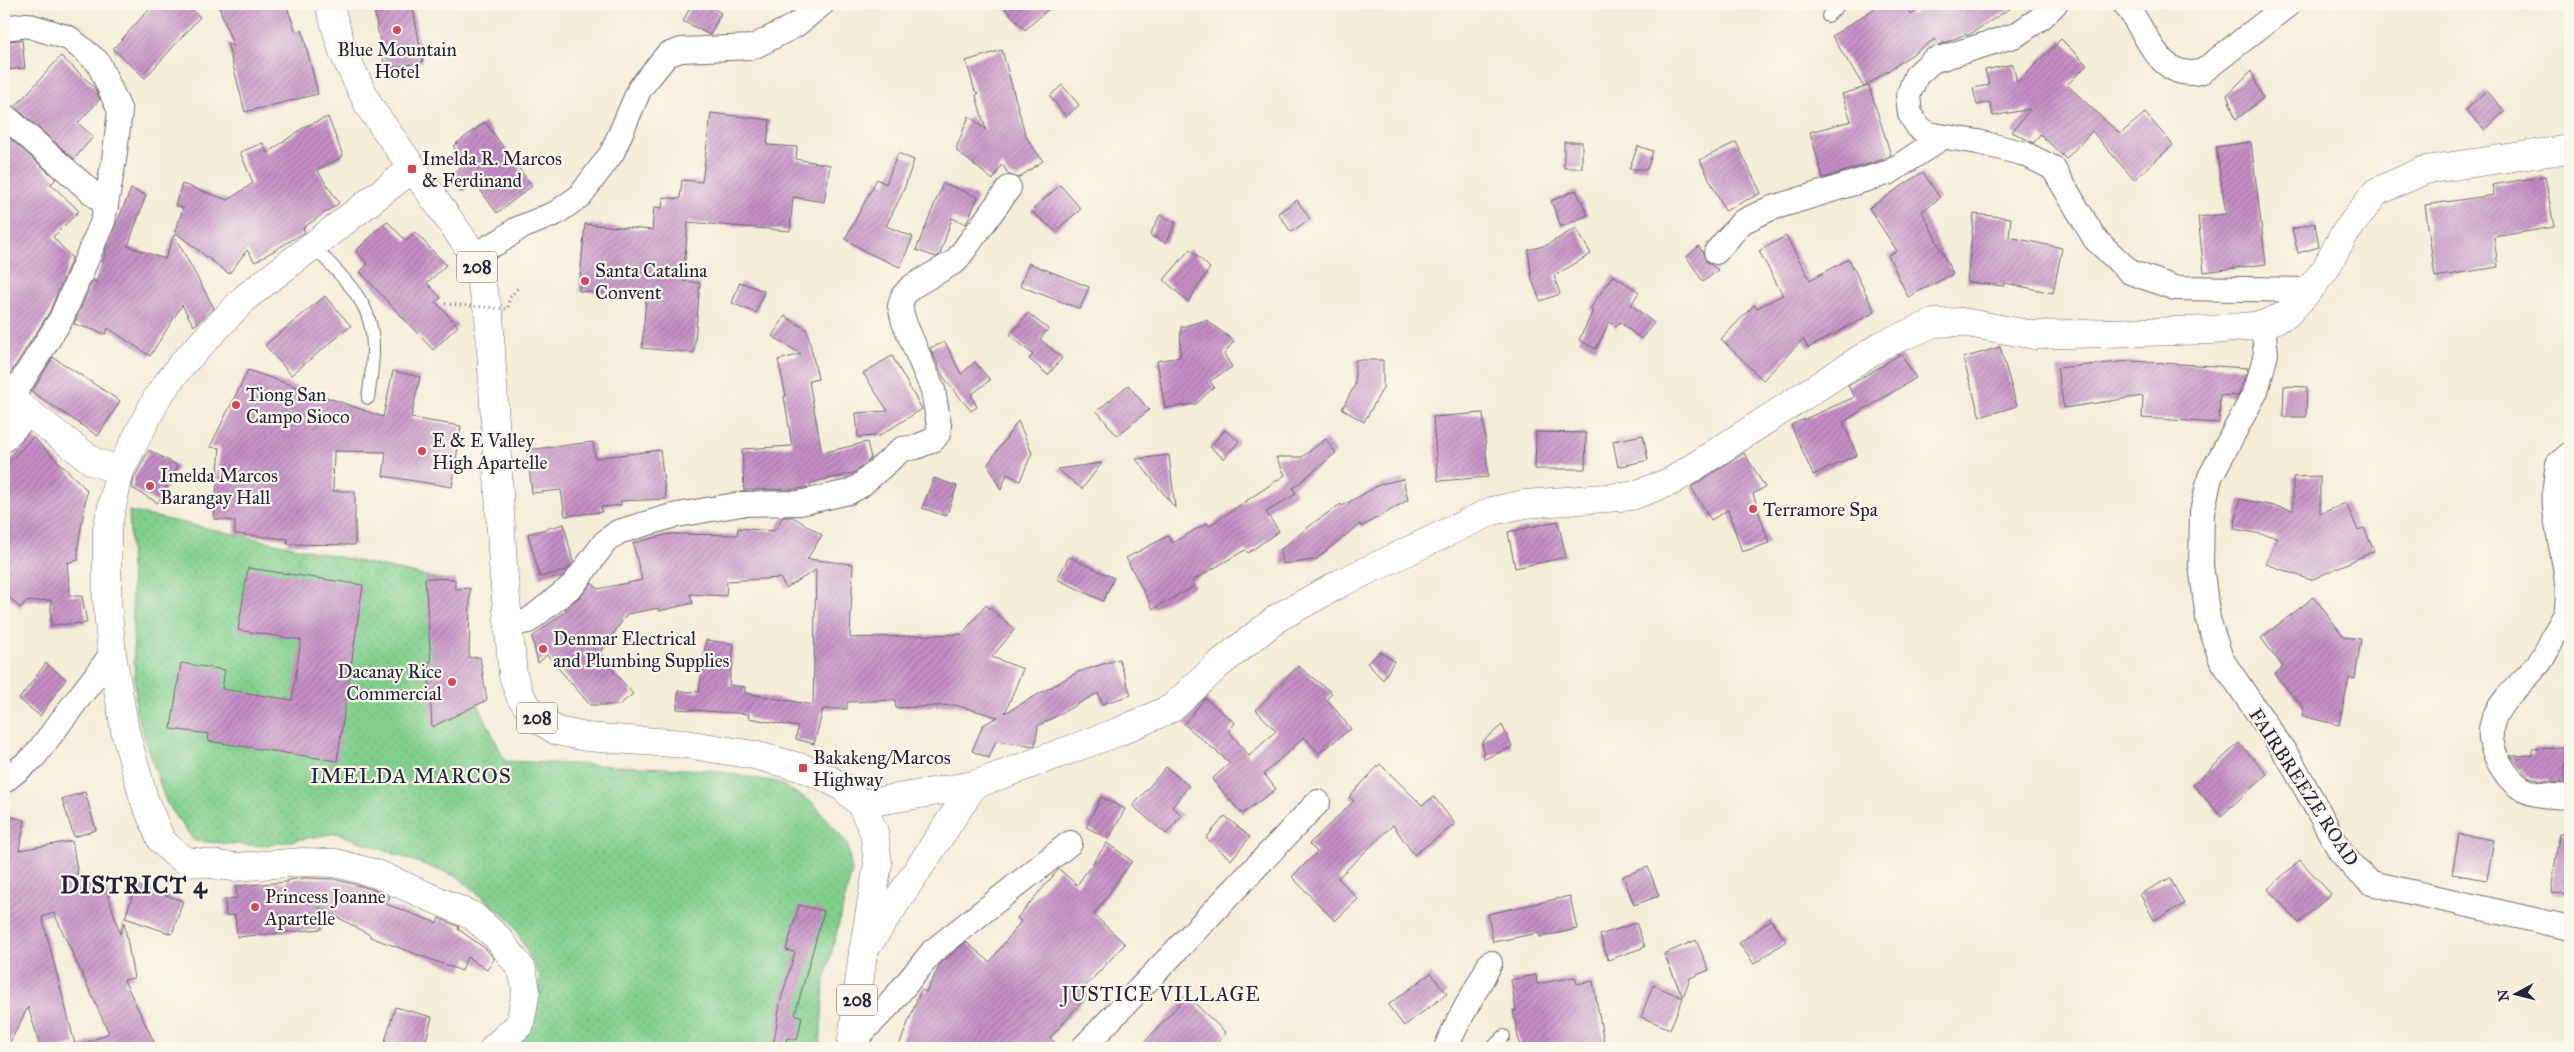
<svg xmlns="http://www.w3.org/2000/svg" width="2574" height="1052" font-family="'IM FELL Great Primer',serif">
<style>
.park{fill:url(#park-dots);stroke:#527864}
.building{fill:url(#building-hatch)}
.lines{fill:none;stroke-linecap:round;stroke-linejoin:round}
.lane-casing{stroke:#6c6972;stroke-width:14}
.street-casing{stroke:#6c6972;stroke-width:26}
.secondary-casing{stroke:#6c6972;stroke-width:29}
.primary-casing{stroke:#6c6972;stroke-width:29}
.path{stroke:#6c6972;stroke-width:3;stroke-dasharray:1 4;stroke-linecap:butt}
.lane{stroke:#fff;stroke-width:12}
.street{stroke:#fff;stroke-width:24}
.secondary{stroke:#fff;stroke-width:28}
.primary{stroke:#fff;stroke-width:28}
.path-bridge{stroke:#6c6972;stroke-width:3;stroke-dasharray:1 4;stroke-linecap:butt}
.poi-dot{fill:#d1495b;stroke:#fbf7ec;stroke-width:2}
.labels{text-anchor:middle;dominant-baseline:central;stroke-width:4.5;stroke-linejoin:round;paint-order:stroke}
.shield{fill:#fbf7ec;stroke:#636270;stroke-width:1}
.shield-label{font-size:18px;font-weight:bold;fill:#22223b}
.poi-label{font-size:19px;fill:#22223b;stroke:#fbf7ec;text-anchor:start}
.street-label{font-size:19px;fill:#22223b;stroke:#fbf7ec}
.neighbourhood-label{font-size:20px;letter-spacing:1px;fill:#22223b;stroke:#fbf7ec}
.quarter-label{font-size:21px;letter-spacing:1px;fill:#22223b;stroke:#fbf7ec}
.district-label{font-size:24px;font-weight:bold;letter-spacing:1px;fill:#22223b;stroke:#fbf7ec}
</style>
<defs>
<pattern id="park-dots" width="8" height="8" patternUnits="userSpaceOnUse" patternTransform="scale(1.25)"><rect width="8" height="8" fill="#81cf8d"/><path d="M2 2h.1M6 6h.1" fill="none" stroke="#6fb17b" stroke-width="1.8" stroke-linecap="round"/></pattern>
<pattern id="building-hatch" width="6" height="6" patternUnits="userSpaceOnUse" patternTransform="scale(1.25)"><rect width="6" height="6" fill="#c58fc6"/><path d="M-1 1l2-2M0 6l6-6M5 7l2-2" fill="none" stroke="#a074a2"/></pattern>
</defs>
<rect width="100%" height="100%" fill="#fbf7ec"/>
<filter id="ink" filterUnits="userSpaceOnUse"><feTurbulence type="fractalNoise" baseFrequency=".02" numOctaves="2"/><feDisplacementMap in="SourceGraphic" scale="10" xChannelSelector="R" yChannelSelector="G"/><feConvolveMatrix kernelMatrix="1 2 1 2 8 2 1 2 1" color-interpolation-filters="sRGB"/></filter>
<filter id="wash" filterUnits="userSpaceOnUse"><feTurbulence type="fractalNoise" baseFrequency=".0096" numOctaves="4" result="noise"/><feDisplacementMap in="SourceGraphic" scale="20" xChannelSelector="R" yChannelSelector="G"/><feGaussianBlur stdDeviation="1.12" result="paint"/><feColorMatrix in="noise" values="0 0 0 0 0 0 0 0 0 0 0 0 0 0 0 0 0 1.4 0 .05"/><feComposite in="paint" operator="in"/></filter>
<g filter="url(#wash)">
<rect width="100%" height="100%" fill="#f4edd7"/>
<!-- park -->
<path class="park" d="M129,511L453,582L454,653L505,761L710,770L777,782L813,803L847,843L852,871L824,983L820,1048H512L531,1025L540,977L512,922L458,877L336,833L262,846L194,841L166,802L136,712Z"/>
<g id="blocks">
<!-- building -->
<g class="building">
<path d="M154,4H186L200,17L145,78L113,49Z"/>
<path d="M218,4H286L296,32L302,30L318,94L245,112L227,42L234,48Z"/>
<path d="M373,4H412L423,62L385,69Z"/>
<path d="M692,4H705L721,13L710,35L683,21Z"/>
<path d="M1001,4H1054L1025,30Z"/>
<path d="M1881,4H1904L1911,15L1928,4H2017L1967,36L1966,34L1939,45L1935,39L1864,87L1832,36Z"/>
<path d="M2061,39L2087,65L2067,85L2120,134L2145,113L2173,145L2134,180L2092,131L2066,159L2040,134L2034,143L2012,132L2030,109L1993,116L1990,102L1977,105L1973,88L1989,85L1985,70L2013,64L2017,83Z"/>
<path d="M22,40L25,68L4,70V41Z"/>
<path d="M1002,50L1026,137L1043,161L1018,178L1009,175L1002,164L993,180L957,151V146L969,116L986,130L976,96L978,93L975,91L966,61Z"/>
<path d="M61,56L94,87L100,99L78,123L93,137L74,159L15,107Z"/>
<path d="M2251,71L2263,98L2236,120L2227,95Z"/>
<path d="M1062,85L1079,105L1066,117L1050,96Z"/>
<path d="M1869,86L1891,155L1884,159L1823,178L1810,132L1851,121L1842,94Z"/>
<path d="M2486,91L2505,111L2485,130L2466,110Z"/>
<path d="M711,113L770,120L767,145L797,147L796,159L830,165L824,202L793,197L790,231L688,222L683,281L700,283L694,353L642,348L646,297L579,291L585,224L652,230L654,207L662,208L663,197L680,199L682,180L702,182Z"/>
<path d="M328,117L343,156L317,170L339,203L303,228L305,232L255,262L247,250L229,274L175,232L183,208L175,205L182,184L228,200L253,183L240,152L263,143L267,153L306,126Z"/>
<path d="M485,122L532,186L497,213L475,183L462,192L449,176L466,163L453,146Z"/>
<path d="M4,133L56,179L51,184L79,211L53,237L72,258L49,313L9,375L4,370Z"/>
<rect x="1564" y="142" width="18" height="26"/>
<path d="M1736,142L1761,193L1725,211L1700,160Z"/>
<path d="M2251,142L2266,264L2204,272L2198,217L2226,214L2216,147Z"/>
<path d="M1638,146L1653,151L1647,169H1629Z"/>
<path d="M898,153L914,160L903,192L886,226L913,237L900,267L870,254L845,239L877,179L886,184Z"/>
<path d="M1923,172L1940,198L1922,211L1953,274L1908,297L1888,255L1897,251L1869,208Z"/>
<path d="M2545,176L2554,227L2494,237L2498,267L2435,277L2425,205L2494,195L2492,185Z"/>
<path d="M943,183L978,197L966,224L952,218L940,254L936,257L916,250Z"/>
<path d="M1060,185L1081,209L1055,231L1031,211Z"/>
<path d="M131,189L146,195L128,246L165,259L174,235L214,308L194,326L182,305L150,356L108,328L106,334L74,324L93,280L96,283L107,246Z"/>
<path d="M1576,190L1588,215L1561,227L1551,201Z"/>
<path d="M1297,200L1310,219L1291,232L1278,213Z"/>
<path d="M1974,214L2011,218L2009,237L2062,248L2053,293L2005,283L2004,286L1967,282Z"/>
<path d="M1160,215L1176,223L1166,243L1150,235Z"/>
<path d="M387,221L406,241L415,232L446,265L427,283L441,298L436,302L458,326L433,350L360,272L368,264L356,251Z"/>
<path d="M2315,223L2319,247L2298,253L2292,229Z"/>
<path d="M1576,228L1591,254L1554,276L1560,294L1540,301L1532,280L1528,250L1547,245Z"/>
<path d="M1786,236L1810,280L1849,259L1875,312L1808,348L1803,339L1763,380L1721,339L1754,305L1757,308L1783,295L1759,251Z"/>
<path d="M1699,246L1707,262L1718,270L1703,282L1687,257Z"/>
<path d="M1190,249L1210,268L1188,302L1164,280Z"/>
<path d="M1029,263L1089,287L1080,309L1020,286Z"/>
<path d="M1613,275L1639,292L1631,305L1654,323L1641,339L1620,322L1616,327L1609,322L1596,349L1579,340L1593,311L1590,309Z"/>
<path d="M740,282L764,291L756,313L732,303Z"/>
<path d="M325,296L351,326L291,375L265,345Z"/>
<path d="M1028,313L1048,329L1040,339L1062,358L1048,375L1029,359L1033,355L1010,335Z"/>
<path d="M785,316L807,330L818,379L809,381L822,453L867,442L871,458L854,473L810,483V487L798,489L744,490L742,449L792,446L784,396H786L778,360L801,354L772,336Z"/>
<path d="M1206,320L1234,341L1224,354L1232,367L1210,381L1214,387L1196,404L1165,408L1157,361L1180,357L1181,327Z"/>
<path d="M945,342L961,374L975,362L990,380L971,395L977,407L971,411L944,378L930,348Z"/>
<path d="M2000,347L2017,406L1980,417L1963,358Z"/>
<path d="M1901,354L1916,378L1843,422L1857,455L1813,475L1791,425L1855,397L1848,386Z"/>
<path d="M892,356L922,409L879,436L858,437L856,413L888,411L863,373Z"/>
<path d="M53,357L120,401L98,436L32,392Z"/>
<path d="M1355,360H1383V388L1364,422L1342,409L1355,385Z"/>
<path d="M2130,361L2248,368L2238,396L2220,395L2219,423L2142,418L2143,396L2064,408L2057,368Z"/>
<path d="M248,370L383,417L393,371L420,377L411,418L461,426L452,487L383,476L386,452L334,451L333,491H355V545L287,544L288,539L235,534V521L214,519L220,448L210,447Z"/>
<path d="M1128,385L1149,410L1117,436L1097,411Z"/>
<path d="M2284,386L2307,387L2306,417H2283Z"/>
<path d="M1483,413L1488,477L1438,481L1433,417Z"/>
<path d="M1018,421L1032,453L1020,481L1007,474L1001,490L988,464Z"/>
<path d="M1225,430L1239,441L1224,459L1210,447Z"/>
<path d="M1536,432L1586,433L1585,469H1535Z"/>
<path d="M1643,435L1648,460L1618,467L1613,441Z"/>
<path d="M33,437L87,490L78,547V560L67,563L70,596H82L87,623L51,625V600L25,602L20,608L4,592V467Z"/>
<path d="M1326,439L1336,453L1293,488L1296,494L1266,512L1279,531L1248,553L1245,550L1192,581L1195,586L1153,609L1126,558L1168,536L1172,543L1207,523L1209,526L1285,475L1276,457H1302Z"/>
<path d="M593,442L595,458L660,450L666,499L621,501V505L601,507L602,512L565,516L561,490L532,493L527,450Z"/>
<path d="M149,450L178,466L158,503L132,488L134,478Z"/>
<path d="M1744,453L1765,487L1753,494L1769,543L1742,552L1728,510L1711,520L1691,487Z"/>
<path d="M1169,455L1175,508L1136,459Z"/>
<path d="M1102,463L1082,489L1057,469Z"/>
<path d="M2320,476V514L2346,503L2358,530L2364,528L2374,551L2311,580L2266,564L2277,537L2234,529L2240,499L2293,510V477Z"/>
<path d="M934,478L957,486L946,516L922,508Z"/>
<path d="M1403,479L1408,500L1361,527L1360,524L1315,560L1282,564L1280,550L1316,521L1341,504L1342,506L1381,484Z"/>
<path d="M783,517H793L822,535L807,559L853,564L850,638L962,634L986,605L1015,629L992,657L1023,669L1005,713L1078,672L1119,659L1131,695L1102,704L1098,693L1038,726L1035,746L996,741L989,758L972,751L983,725L998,717L955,705L896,708L895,700L847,702V709H823L814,744L796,739L798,727L748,718L749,714L677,709L678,691L699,692L706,640L734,644L729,685L745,687V693L813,705L816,570L786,588L780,578L727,581L726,596L690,594L693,603L659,611V608L627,614L599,654L633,694L619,705H590L547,655L538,663L532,637L567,610L565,609L583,594L592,583L598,589L642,580L633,543L669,534L737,535L738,528L774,531Z"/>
<path d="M1558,521L1566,557L1515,568L1508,532Z"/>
<path d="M564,524L573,562L567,570L540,577L528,534Z"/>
<path d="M1069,557L1114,578L1103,601L1057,579Z"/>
<path d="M248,568L363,585L337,761L208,741L209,734L171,729L181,663L225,670L222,689L292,700L301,640L238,630Z"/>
<path d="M425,578L455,579V589L470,588L469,658L480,657L487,700L432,727L428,662H431Z"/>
<path d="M2314,597L2344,637L2361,639L2355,679L2349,678L2339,725L2302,716L2304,708L2274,674L2283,667L2261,638Z"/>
<path d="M1380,652L1394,661L1383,680L1367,663Z"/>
<path d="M46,663L66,679L40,716L19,699Z"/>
<path d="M1298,666L1332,693L1327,699L1351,729L1319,753L1304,737L1264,774L1276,789L1242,814L1212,779L1230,763L1184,724L1205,698L1235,723L1229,731L1249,756L1276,731L1256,710Z"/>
<path d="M1502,725L1512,747L1484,759L1482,742Z"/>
<path d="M2239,743L2267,774L2221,816L2193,785Z"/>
<path d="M2564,748L2565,783L2541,781L2529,777L2511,756L2532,755V749Z"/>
<path d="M1380,764L1422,805L1434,797L1455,824L1414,855L1393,825L1338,878L1358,899L1335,921L1292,877L1317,852L1309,844L1354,801L1349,797Z"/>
<path d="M1166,767L1189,786L1172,807L1182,815L1166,834L1133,806Z"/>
<path d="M85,792L96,830L74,837L62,799Z"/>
<path d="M1101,797L1125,809L1109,839L1086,827Z"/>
<path d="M4,815L25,820L19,850L72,841L80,887L104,881L120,934L124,922L134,978L124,980L157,1048H74L109,1033L54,913L42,917L75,1044L61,1048H41L28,1007L7,1048H4Z"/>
<path d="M1225,816L1250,837L1231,860L1206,838Z"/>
<path d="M2459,834L2494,840L2487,880L2452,874Z"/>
<path d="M2559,834L2570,835V895L2551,893Z"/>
<path d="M1107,843L1132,861L1094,915L1125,944L1081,991L1087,996L1050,1038L1061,1048H898L921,990L926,992L941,963L966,942L990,962L1021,921L1017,918L1059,869L1077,885Z"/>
<path d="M2300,860L2331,894L2299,923L2268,889Z"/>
<path d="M1648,867L1659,896L1634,905L1623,876Z"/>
<path d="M304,878L334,879L372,889L390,897L386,904L437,923L439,918L459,927L458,929L486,949L494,959L487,970L467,957L462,971L370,937V935L319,907L322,929L237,937L235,915L226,916L225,899L237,898L236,886L287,882V880Z"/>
<path d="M2170,878L2184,904L2154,920L2140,894Z"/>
<path d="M136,885L183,901L172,934L125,918Z"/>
<path d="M1570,896L1577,929L1540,937L1539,933L1493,942L1488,914Z"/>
<path d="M799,905L824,911L795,1014L802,1017L797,1040L787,1038L784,1048H773L780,1003L795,952L786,950Z"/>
<path d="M1771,920L1786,941L1754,964L1739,943Z"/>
<path d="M1636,923L1645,947L1608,960L1600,935Z"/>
<path d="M1696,940L1709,970L1690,978L1683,997L1664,954Z"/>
<path d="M1431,973L1447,994L1404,1026L1388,1005Z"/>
<path d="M1536,975L1537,984L1575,977L1577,984L1593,981L1605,1048H1520L1513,1010L1516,1011L1511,980Z"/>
<path d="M1653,985L1683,998L1670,1029L1641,1017Z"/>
<path d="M1187,996L1226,1033L1212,1048H1139Z"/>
<path d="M395,1007L432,1017L424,1048H383Z"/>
</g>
</g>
</g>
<g filter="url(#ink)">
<use href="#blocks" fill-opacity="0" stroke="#6c6972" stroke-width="1"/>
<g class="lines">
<!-- lane casing -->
<g class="lane-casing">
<g id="lane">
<path d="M1828,16L1840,4"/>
<path d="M312,244C327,262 348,280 360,300C379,329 373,366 368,398"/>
<path d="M1492,1048L1504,1036"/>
</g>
</g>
<!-- street casing -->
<g class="street-casing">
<g id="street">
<path d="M2055,4L2042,17L2016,35L1932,61L1916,76L1908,96L1910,114L1918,127L1928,134L1978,142L2025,154L2053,168L2095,239L2130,272L2175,288L2309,290"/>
<path d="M2125,4C2147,31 2159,84 2203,71L2289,4"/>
<path d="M4,28L27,25L69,38L98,62L120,111L114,160L103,221L61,319L10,400"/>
<path d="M6,117L106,205"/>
<path d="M1716,252L1742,222L1769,209L1890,172L1943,137"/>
<path d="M474,255L502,240L517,229L556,213L580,196L612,153L640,88L667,55L681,50L753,47L796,25L822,4"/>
<path d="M2263,325L2266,354L2256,391L2210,477L2202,512L2201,565L2208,619L2221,659L2292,763L2340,851L2355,869L2371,883L2570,928"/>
<path d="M4,440L29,413"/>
<path d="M2570,454L2558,464C2555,482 2553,500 2556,517C2560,547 2570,577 2567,608C2567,614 2561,622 2558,628C2552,639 2547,652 2540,662C2514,694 2472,717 2500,764C2519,797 2536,795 2570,797"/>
<path d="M508,625L528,621L551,603L574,584L605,542L618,532L672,516L712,509L741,504L800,503L849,492L860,486L902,449L916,447L933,440L938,434L939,426L933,390L904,322L900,306L903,296L911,287L956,261L1009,188"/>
<path d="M4,781L34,757L112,654"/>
<path d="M851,1044L889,1005L933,951L1070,843"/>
<path d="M1083,1048L1318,802"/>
<path d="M1446,1048C1458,1018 1476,992 1490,963"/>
</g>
</g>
<!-- secondary casing -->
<g class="secondary-casing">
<g id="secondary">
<path d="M412,169L246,297L182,364L158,396L120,470L107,529V601L112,654L125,731L144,799L161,840L174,853L187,861L234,867L303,862L336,863L377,874L473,916L498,938L522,970L524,979L526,991L520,1024L494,1048"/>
<path d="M4,394L94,462L120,470"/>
<path d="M861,804L974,785L1118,732L1172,708L1218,665L1279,617L1341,583L1492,511L1525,504L1632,496L1672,481L1882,345L1934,323L1962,322L2034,335L2212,330L2263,325L2287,314L2309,290L2326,268L2343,236L2376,192L2425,170L2570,149"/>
<path d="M863,952L974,785"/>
</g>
</g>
<!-- primary casing -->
<g class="primary-casing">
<path id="primary" d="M329,4L343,52L369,106L474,255L489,314L503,566L513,675L520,696L535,717L557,731L586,737L686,744L754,755L803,768L825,777L844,788L861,804L874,832L878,864L863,952L851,1048"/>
</g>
<!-- path -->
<path class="path" d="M510,297L518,288"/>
<!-- lane -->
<use href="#lane" class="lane"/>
<!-- street -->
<use href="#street" class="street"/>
<!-- secondary -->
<use href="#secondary" class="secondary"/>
<!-- primary -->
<use href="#primary" class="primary"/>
<!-- path-bridge -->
<path class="path-bridge" d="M445,304L508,309L509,298"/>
</g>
</g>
<!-- markers -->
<g class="poi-dot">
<circle cx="397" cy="30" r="5"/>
<rect x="407" y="164" width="10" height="10" rx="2.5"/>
<circle cx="585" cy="281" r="5"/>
<circle cx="236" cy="405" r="5"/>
<circle cx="422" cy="451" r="5"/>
<circle cx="150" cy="486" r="5"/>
<circle cx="1753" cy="509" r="5"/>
<circle cx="543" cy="649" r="5"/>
<circle cx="452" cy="682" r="5"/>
<rect x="798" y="763" width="10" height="10" rx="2.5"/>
<circle cx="255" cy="907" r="5"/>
</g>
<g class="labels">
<!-- shield labels -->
<g class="shield">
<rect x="457" y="251.5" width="40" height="31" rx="4"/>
<rect x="517" y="702.5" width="40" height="31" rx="4"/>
<rect x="837" y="984.5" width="40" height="31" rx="4"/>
</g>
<g class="shield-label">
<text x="477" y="267">208</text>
<text x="537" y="718">208</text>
<text x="857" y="1000">208</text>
</g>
<!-- poi labels -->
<g class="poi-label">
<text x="397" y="49" text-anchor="middle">Blue Mountain<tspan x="397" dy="22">Hotel</tspan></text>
<text x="422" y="158">Imelda R. Marcos<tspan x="422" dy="22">&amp; Ferdinand</tspan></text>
<text x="595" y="270">Santa Catalina<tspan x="595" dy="22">Convent</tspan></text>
<text x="246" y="394">Tiong San<tspan x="246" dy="22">Campo Sioco</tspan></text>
<text x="432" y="440">E &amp; E Valley<tspan x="432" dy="22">High Apartelle</tspan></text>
<text x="160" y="475">Imelda Marcos<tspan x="160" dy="22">Barangay Hall</tspan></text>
<text x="1763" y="509">Terramore Spa</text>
<text x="553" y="638">Denmar Electrical<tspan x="553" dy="22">and Plumbing Supplies</tspan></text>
<text x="442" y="671" text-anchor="end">Dacanay Rice<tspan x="442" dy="22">Commercial</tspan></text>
<text x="813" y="757">Bakakeng/Marcos<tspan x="813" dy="22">Highway</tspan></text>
<text x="265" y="896">Princess Joanne<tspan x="265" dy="22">Apartelle</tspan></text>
</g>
<!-- street labels -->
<g class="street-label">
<text transform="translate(2304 787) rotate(57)">FAIRBREEZE ROAD</text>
</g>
<!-- neighbourhood labels -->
<g class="neighbourhood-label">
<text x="1161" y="994">JUSTICE VILLAGE</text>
</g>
<!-- quarter labels -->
<g class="quarter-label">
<text x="411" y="776">IMELDA MARCOS</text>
</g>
<!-- district labels -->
<g class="district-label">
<text x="134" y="885">DISTRICT 4</text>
</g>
</g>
<!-- margin -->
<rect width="2574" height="1052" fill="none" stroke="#fbf7ec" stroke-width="20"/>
<!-- north arrow -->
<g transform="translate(2516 994) rotate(263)" stroke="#fbf7ec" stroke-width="4" paint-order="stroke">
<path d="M0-4L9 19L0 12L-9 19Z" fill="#22223b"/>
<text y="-8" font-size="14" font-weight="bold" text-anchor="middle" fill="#22223b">N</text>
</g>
</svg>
